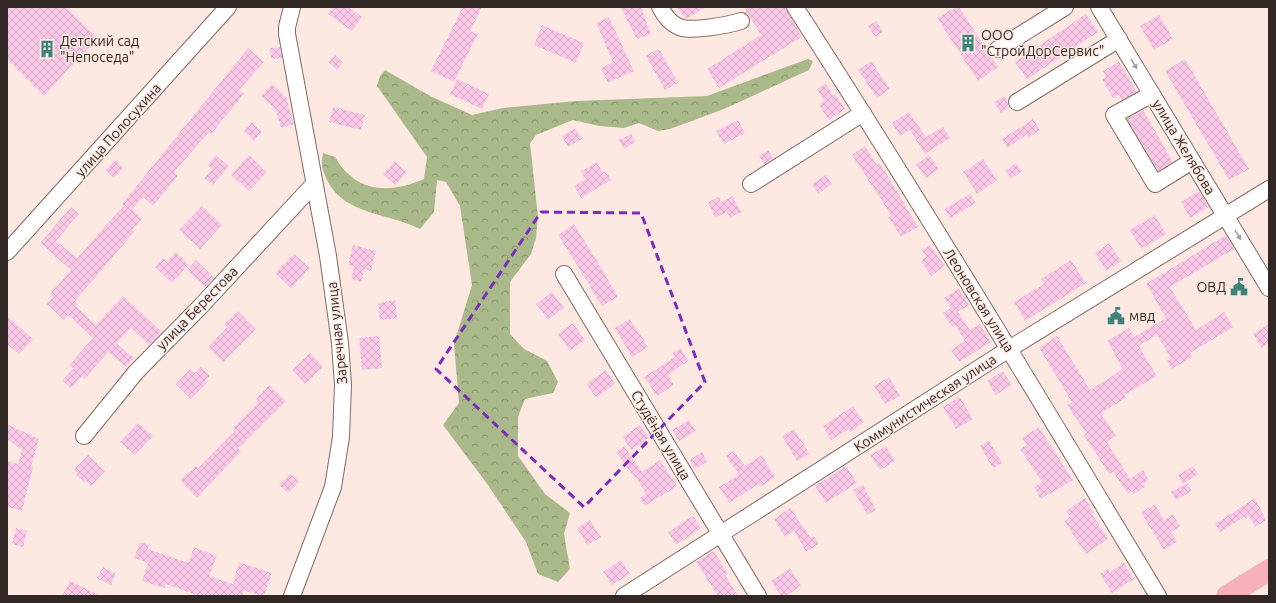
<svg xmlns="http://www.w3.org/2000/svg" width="1276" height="603" font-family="Ubuntu,sans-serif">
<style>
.forest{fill:url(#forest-crowns)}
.building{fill:url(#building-cross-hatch)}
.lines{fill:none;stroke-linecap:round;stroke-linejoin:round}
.minor-casing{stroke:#826c64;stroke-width:18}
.major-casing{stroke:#d2d0cf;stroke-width:22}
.minor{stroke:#fff;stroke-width:16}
.major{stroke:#f5b0b8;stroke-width:21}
.oneway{fill:#a39f9d}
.marked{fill:none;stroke:#7b2cbf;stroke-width:3;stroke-dasharray:8 5;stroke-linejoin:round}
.labels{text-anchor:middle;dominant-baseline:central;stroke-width:3;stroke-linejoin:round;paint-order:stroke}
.poi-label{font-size:14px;fill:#322926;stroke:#fde9e1;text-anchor:start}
.street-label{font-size:14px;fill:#322926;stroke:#fde9e1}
</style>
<defs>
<pattern id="forest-crowns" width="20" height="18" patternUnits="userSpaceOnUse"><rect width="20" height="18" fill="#aab989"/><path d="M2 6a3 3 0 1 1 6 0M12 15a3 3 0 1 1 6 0" fill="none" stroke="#8b9670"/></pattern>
<pattern id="building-cross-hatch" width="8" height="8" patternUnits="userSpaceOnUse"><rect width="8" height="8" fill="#f9c8e7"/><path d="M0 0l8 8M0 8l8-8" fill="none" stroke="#d6acc6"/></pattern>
</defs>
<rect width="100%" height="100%" fill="#fde9e1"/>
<!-- forest -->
<path class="forest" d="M808,59L813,61L809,70L724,109L670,129L658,131L639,123L624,128L599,126L573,120L536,135L530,143L538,217L536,238L531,254L510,282V334L524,349L547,361L558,382L553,393L525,399L518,417V456L545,494L570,513L564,534L570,569L558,582L538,574L526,542L488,485L443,425L459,403L454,344L472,285L460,206L446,182L437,180L434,212L420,229C389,213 344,215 327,180C322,169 321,165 323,153L335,157C356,193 389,194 424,179L427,157L377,86L380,76L385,70L430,96L472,115L503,108L576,101L707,96Z"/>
<!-- building -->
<g class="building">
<path d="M7,7H66L97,38L44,96L7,59Z"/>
<path d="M333,7H348L362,17L352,31L328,14Z"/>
<path d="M463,7H482L470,31L478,34L454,82L431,71Z"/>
<path d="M620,7H641L651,34L637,39Z"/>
<path d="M677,7H706L686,19Z"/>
<path d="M744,7H785L802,37L719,88L707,69L761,35Z"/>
<path d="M955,7H959L998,67L978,81L937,18Z"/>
<path d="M1086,14L1098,32L1027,79L1015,62Z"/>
<path d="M1159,15L1173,39L1154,50L1140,26Z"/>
<path d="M609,17L634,71L608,83L601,68L613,62L596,23Z"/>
<path d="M876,21L883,32L875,37L868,26Z"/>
<path d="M542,25L584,43L576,63L534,45Z"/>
<path d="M280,47L282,58L271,59L270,48Z"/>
<path d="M248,48L264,62L239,90L244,94L211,134L209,132L174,172L178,176L153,206L143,197L132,209L142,219L132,230L134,232L75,301L78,304L76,306L96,325L123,296L162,332L149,345L131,328L116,343L134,358L126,367L108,352L85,379L82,376L71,388L62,381L73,368L69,365L93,338L68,315L64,320L47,304L53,297L50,294L71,270L40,243L71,207L79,214L56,241L77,258L123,206L122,204Z"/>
<path d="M656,50H660L678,83L665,90L646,56Z"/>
<path d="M335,55L343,63L337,70L328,62Z"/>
<path d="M1185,59L1249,169L1229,180L1165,71Z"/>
<path d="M871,61L890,89L877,98L858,70Z"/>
<path d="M1119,62L1137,92L1122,100L1119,95L1113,98L1102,79L1106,77L1103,71Z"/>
<path d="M457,79L489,94L482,109L450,94Z"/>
<path d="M826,83L833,96L835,94L845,109L829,120L819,105L824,101L817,89Z"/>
<path d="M272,84L286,97L294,124L281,128L276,110L261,96Z"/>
<path d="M1005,96L1009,107L1001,113L994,102Z"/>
<path d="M333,107L365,115L361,130L329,122Z"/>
<path d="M1143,110L1173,162L1158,171L1127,119Z"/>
<path d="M909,112L926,137L943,127L950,138L925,154L910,130L900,136L892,123Z"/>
<path d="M1033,119L1040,130L1028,138L1026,135L1007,148L1002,139Z"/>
<path d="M738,120L745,133L724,144L716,131Z"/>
<path d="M252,122L262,132L254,141L244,131Z"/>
<path d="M575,128L582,139L568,147L562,136Z"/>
<path d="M631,134L635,142L624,149L619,140Z"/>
<path d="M865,146L877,165L880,163L918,227L901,237L888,217L891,215L852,155Z"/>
<path d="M768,150L773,159L764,164L759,156Z"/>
<path d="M216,155L229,166L213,185L204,178L212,169L208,165Z"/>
<path d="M249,155L267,172L249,191L231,175Z"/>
<path d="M929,155L939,169L926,178L916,164Z"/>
<path d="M983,159L997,180L977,194L963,172Z"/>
<path d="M115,160L123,168L114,178L106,170Z"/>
<path d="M395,161L407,172L395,185L383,174Z"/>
<path d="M597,162L603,173L606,171L611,180L581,198L574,186L585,179L581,171Z"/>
<path d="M1016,163L1022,171L1011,179L1005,171Z"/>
<path d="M826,175L832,184L818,194L812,184Z"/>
<path d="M1199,191L1209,207L1190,218L1181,202Z"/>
<path d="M970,194L976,203L950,218L944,209Z"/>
<path d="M733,196L741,212L730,218L727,212L715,218L708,202L719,197L721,202Z"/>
<path d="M202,206L222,225L200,249L179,230Z"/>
<path d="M1155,215L1166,234L1141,249L1130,230Z"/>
<path d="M574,224L601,267L618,297L602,306L591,289H592L558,235Z"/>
<path d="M1226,235L1234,249L1170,287L1196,330L1224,312L1233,327L1190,353L1192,357L1172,369L1167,361L1171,358L1157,335L1139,346L1157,376L1124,395L1126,398L1101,413L1116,436L1107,442L1130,479L1143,470L1149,480L1143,484L1145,487L1134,494L1132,491L1128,494L1113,472L1109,474L1084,435L1086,433L1067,405L1072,402L1039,348L1057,336L1090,390L1123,369L1107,341L1129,328L1134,337L1166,318L1146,284Z"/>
<path d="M1109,243L1121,261L1106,271L1095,253Z"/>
<path d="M353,245L376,251L371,271L365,269L361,282L351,279L354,266L348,265Z"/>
<path d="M930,245L945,266L931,276L921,261L926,257L922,250Z"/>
<path d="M176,252L189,265L172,283L155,267L163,258L167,262Z"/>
<path d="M294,254L310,268L291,288L275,273Z"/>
<path d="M196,260L214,278L205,287L187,270Z"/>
<path d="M1071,260L1086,283L1025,321L1014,302L1044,284L1041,279Z"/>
<path d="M959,288L969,305L958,312L970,330L980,324L991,342L959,362L951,350L965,341L955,325L952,327L943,313L951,308L944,298Z"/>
<path d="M552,292L564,308L548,320L536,304Z"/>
<path d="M395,300L397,318L380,320L378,303Z"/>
<path d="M238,311L256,329L223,362L208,347L227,327L224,324Z"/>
<path d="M7,316L33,339L19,354L7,344Z"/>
<path d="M630,319L648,347L632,357L615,328Z"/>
<path d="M573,323L585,340L570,351L558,334Z"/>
<path d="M1269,324V343L1262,348L1253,334Z"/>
<path d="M379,336L382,368L362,370L359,338Z"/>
<path d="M681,348L688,361L668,375L674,385L657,396L644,377L675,357L672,353Z"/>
<path d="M310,353L323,367L305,384L292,370Z"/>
<path d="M201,367L210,376L205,381L207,383L191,399L176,384L190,369L195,373Z"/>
<path d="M606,370L615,384L596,397L586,384Z"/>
<path d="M1003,371L1012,385L996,395L987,381Z"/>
<path d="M889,377L900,396L885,404L874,386Z"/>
<path d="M269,385L286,401L238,449L241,451L197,498L180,480L196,466L198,468L235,430L233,428L259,402L256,399Z"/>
<path d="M960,397L973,419L956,429L943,407Z"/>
<path d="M853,406L864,422L850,432L849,429L831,440L823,426Z"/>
<path d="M689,420L696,431L679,441L672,430Z"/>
<path d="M138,423L153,436L135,455L120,442Z"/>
<path d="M7,424L39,439L31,467H33L22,511L7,507V461L18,464L22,450L7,439Z"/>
<path d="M640,425L649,438L631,450L623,437Z"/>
<path d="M1039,427L1073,480L1041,499L1034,487L1042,482L1020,449L1027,445L1022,438Z"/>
<path d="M794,429L810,454L797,461L782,436Z"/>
<path d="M989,441L1002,463L993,468L980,446Z"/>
<path d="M624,446L642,472L660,460L677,486L645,506L640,498L646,494L636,477L635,478L616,452Z"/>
<path d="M886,446L895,461L880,470L870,455Z"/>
<path d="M734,451L745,466L762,455L775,477L760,487L759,484L729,503L719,487L739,475L726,456Z"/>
<path d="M702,452L707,462L695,469L690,460Z"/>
<path d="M88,455L105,471L91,486L86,481L85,483L76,475L78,474L74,470Z"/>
<path d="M846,466L857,483L826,503L815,486Z"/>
<path d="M1193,466L1198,474L1183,484L1178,475Z"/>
<path d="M290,474L299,482L288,493L279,485Z"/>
<path d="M1187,483L1192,491L1176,500L1171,492Z"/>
<path d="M863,485L876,510L867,515L853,490Z"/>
<path d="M1085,498L1094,513L1092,514L1108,539L1086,554L1064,521L1070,517L1066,511Z"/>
<path d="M1255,498L1266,520L1255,527L1249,516L1245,519L1244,517L1220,532L1215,524Z"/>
<path d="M1155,504L1164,520L1173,514L1180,527L1171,532L1177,542L1164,550L1141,513Z"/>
<path d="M790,508L811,538L814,536L819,544L806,552L794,531L785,537L774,519Z"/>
<path d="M693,516L701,528L676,545L668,532Z"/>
<path d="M590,520L601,537L587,545L577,528Z"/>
<path d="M16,528L27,531L23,547L12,544Z"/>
<path d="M140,542L149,545L148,549L188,563L194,547L217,556L209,576L233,584L239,562L272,573L264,596L244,591L242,596H199L166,584L165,588L142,581L148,563L134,558Z"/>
<path d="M714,551L728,574L725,575L738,596H718L696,562Z"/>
<path d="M621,560L630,574L612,585L603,572Z"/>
<path d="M1124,563L1134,579L1112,593L1100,574L1108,569L1110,572Z"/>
<path d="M103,567L116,574L111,585L97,578Z"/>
<path d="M790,568L801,586L786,596H781L771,581Z"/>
<path d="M70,581L101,596H62Z"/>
</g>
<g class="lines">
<!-- minor casing -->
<g class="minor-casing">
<g id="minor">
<path d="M660,7C664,15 670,23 679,27C692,32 728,25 741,21"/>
<path d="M795,7C920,201 1039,398 1158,596"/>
<path d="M1099,7L1269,288"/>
<path d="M998,49L1065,7"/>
<path d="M1152,94L1114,115L1155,184L1192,161"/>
<path d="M1017,102L1119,39"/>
<path d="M751,184L863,113"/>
<path d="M7,252L228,7"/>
<path d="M564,274L758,596"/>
<path d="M84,436L136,372L200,307L314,184"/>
<path d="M292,596L333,487L341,437L343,385L340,343L328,256L287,34V27L292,7"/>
<path d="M624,596L1009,349L1269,189"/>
</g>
</g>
<!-- major casing -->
<g class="major-casing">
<path id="major" d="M1227,596L1269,570"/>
</g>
<!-- minor -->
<use href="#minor" class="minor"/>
<!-- major -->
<use href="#major" class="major"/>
</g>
<!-- one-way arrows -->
<defs><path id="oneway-solid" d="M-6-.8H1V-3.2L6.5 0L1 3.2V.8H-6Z"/></defs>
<g class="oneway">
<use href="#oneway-solid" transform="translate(1134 64) rotate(59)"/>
<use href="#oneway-solid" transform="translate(1238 235) rotate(59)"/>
</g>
<!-- marked area -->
<path class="marked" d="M541,212L641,213L705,382L584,507L436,369Z"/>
<!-- icons -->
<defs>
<g id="building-bare" transform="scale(1.38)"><path d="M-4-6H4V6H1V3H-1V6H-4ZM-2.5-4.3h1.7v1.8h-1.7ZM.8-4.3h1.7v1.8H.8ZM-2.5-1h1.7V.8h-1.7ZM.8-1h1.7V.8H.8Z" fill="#3c837c" stroke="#fde9e1" stroke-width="2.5" paint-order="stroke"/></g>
<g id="civic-bare" transform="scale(1.38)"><path d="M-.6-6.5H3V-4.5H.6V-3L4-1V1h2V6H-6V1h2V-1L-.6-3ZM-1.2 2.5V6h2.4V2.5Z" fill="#3c837c" stroke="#fde9e1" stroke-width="2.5" paint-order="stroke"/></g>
</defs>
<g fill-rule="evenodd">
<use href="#building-bare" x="968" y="43"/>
<use href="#building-bare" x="47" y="49"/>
<use href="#civic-bare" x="1239" y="287"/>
<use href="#civic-bare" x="1116" y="316"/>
</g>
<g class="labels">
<!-- poi labels -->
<g class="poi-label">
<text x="981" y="35">ООО<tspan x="981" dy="16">"СтройДорСервис"</tspan></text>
<text x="60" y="41">Детский сад<tspan x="60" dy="16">"Непоседа"</tspan></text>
<text x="1226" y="287" text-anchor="end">ОВД</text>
<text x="1129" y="316">мвд</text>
</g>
<!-- street labels -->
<g class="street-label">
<text transform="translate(118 130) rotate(-48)">улица Полосухина</text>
<text transform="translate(1184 147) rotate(59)">улица Желябова</text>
<text transform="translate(979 300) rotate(58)">Леоновская улица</text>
<text transform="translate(197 308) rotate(-46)">улица Берестова</text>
<text transform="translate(337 333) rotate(-96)">Заречная улица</text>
<text transform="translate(925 403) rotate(-33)">Коммунистическая улица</text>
<text transform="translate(661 435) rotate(59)">Студёная улица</text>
</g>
</g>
<!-- border -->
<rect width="1276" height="603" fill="none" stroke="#322926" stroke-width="16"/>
</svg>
